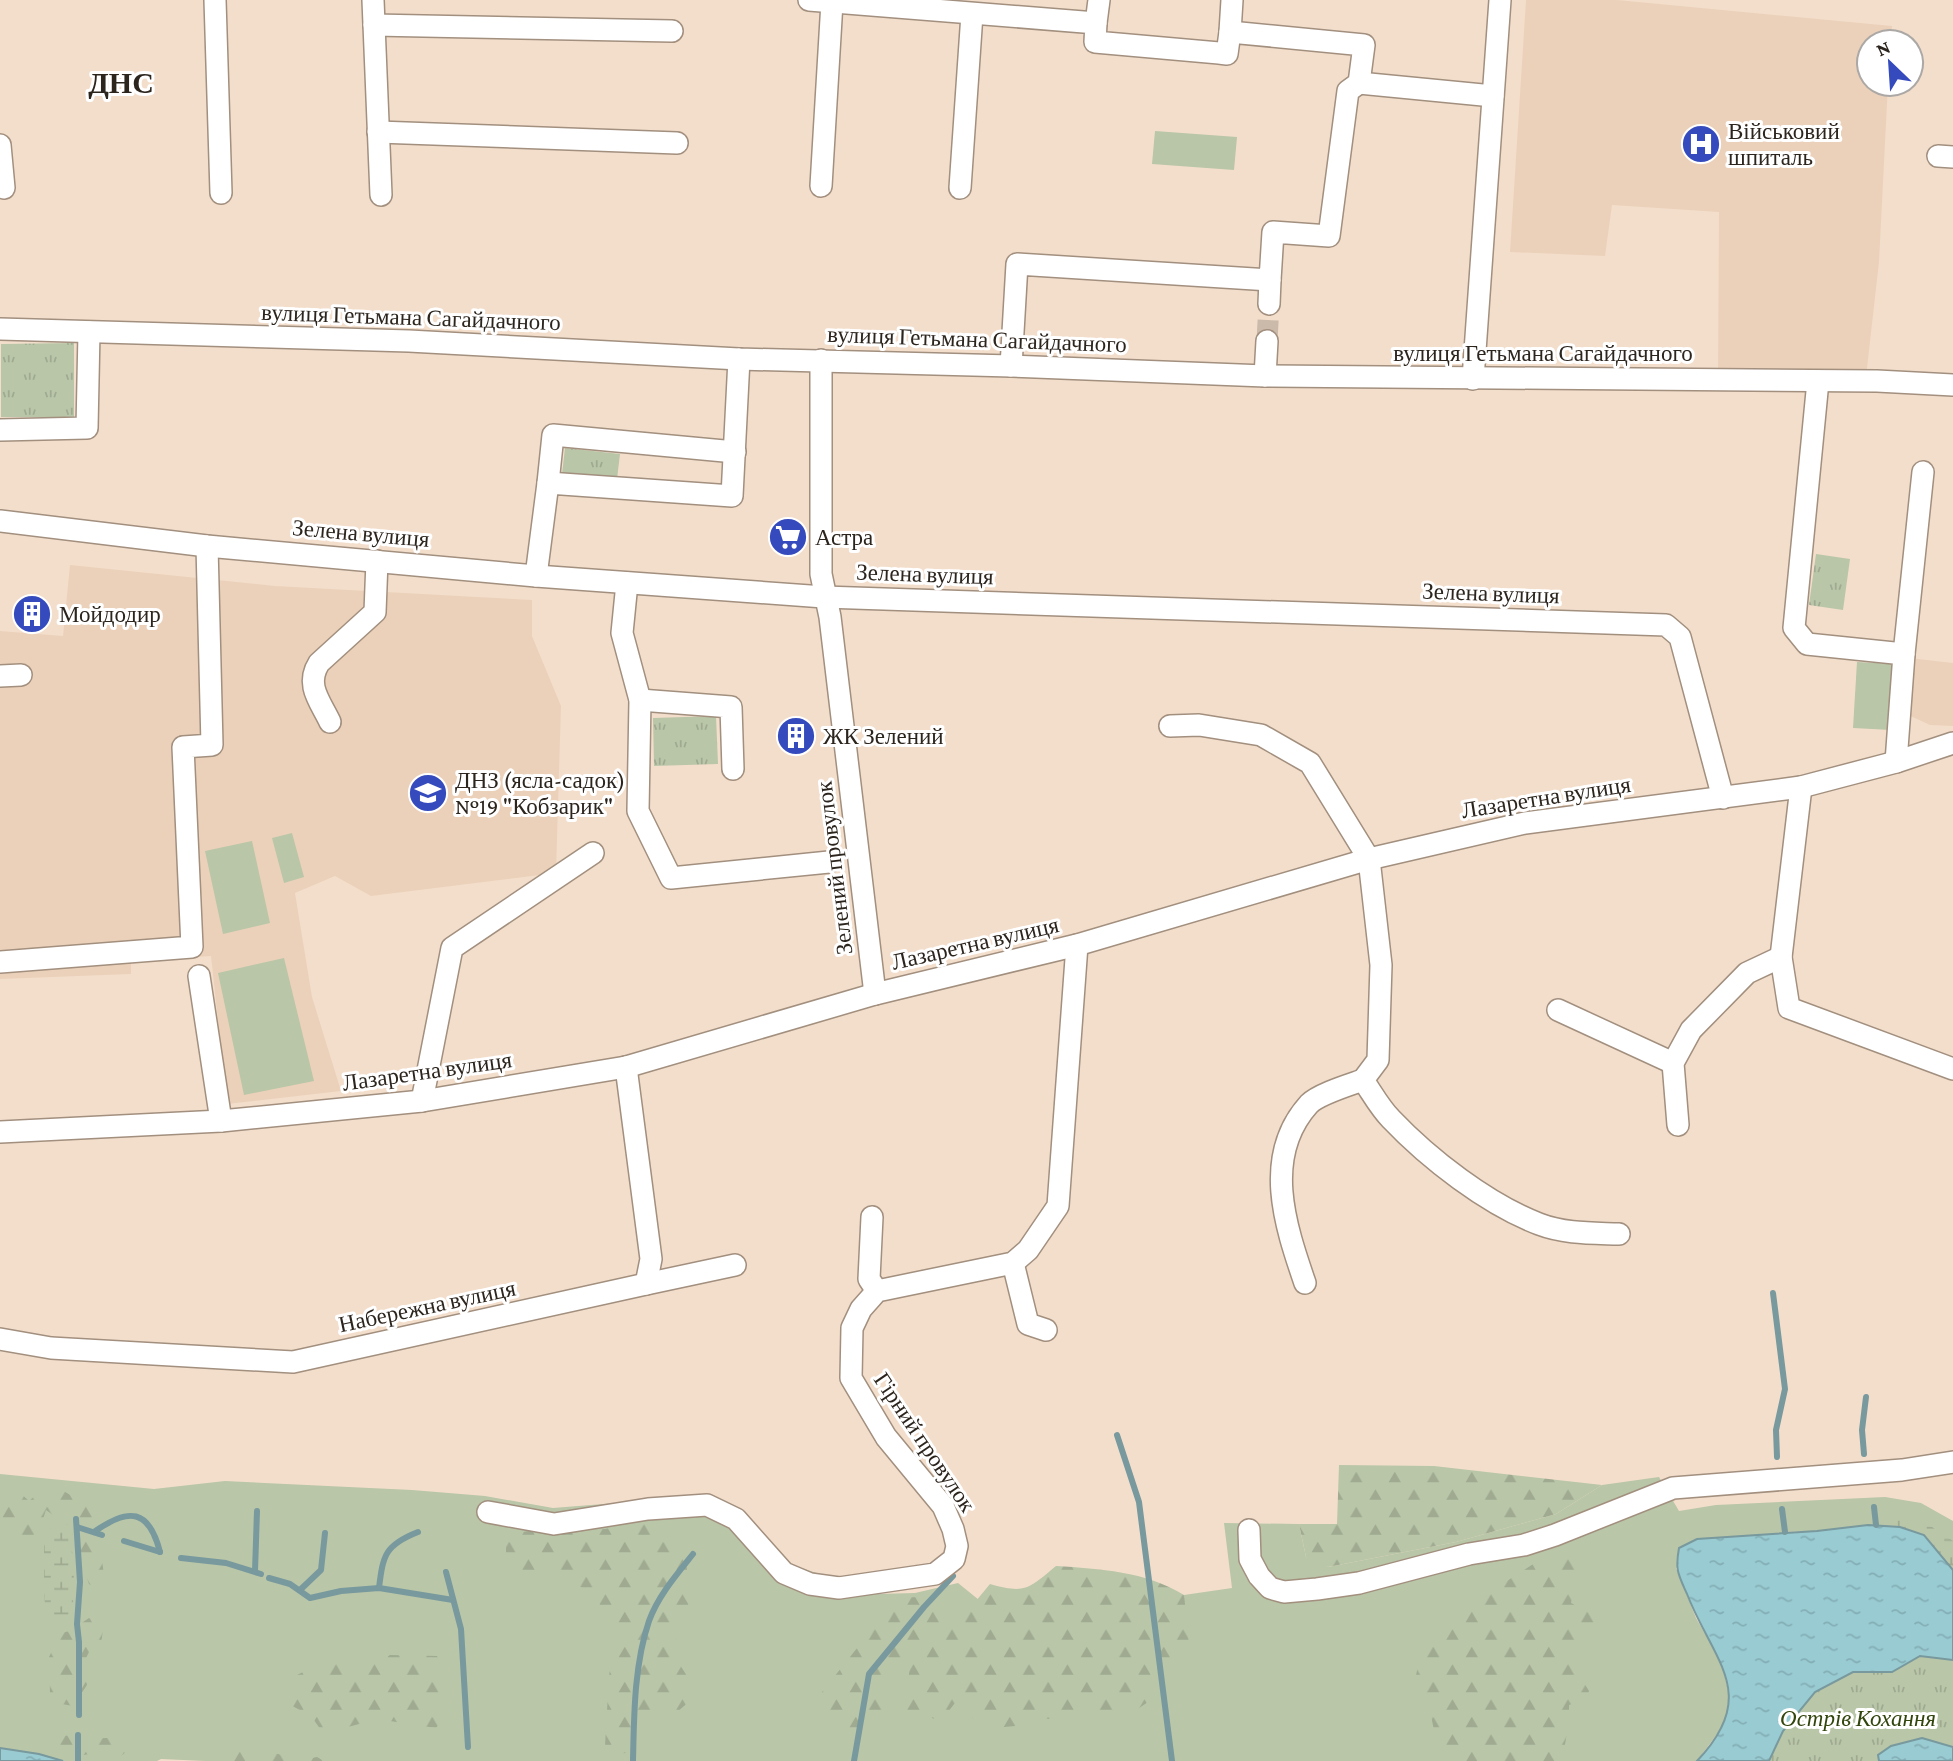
<svg xmlns="http://www.w3.org/2000/svg" width="1953" height="1761" font-family="'Crimson Pro',serif">
<style>
.built{fill:#ebd1ba}
.green{fill:#b9c6a8}
.forest{fill:url(#forest-firs)}
.wetland{fill:url(#wetland-marsh)}
.park{fill:url(#park-tufts)}
.water{fill:url(#water-ripples);stroke:#78999d;stroke-width:2}
.lines{fill:none;stroke-linecap:round;stroke-linejoin:round}
.stream{stroke:#78999d;stroke-width:6}
.minor-tunnel{stroke:#cbb9a9;stroke-width:21;stroke-dasharray:21 10;stroke-linecap:butt}
.minor-casing{stroke:#a28f7e;stroke-width:24}
.minor{stroke:#fff;stroke-width:21}
.labels{text-anchor:middle;dominant-baseline:central;stroke-width:6;stroke-linejoin:round;paint-order:stroke}
.poi-label{font-size:23px;fill:#2c251e;stroke:#fff;text-anchor:start}
.street-label{font-size:23px;fill:#2c251e;stroke:#fff}
.park-label{font-size:23px;font-style:italic;fill:#32450d;stroke:#fff}
.district-label{font-size:30px;font-weight:bold;fill:#2c251e;stroke:#fff}
</style>
<defs>
<pattern id="forest-firs" width="22" height="20" patternUnits="userSpaceOnUse" patternTransform="scale(1.75)"><rect width="22" height="20" fill="#b9c6a8"/><path d="M5 1l3.5 6h-7zM16 11l3.5 6h-7z" fill="#9faa90"/></pattern>
<pattern id="wetland-marsh" width="20" height="14" patternUnits="userSpaceOnUse" patternTransform="scale(1.75)"><rect width="20" height="14" fill="#b9c6a8"/><path d="M1 5h8M5 5V1M11 12h8M15 12V8" fill="none" stroke="#9faa90"/></pattern>
<pattern id="park-tufts" width="24" height="20" patternUnits="userSpaceOnUse" patternTransform="scale(1.75)"><rect width="24" height="20" fill="#b9c6a8"/><path d="M3 7l-1-3M5 7V3M7 7l1-3M15 17l-1-3M17 17v-4M19 17l1-3" fill="none" stroke="#9faa90"/></pattern>
<pattern id="water-ripples" width="26" height="14" patternUnits="userSpaceOnUse" patternTransform="scale(1.75)"><rect width="26" height="14" fill="#99cbd3"/><path d="M2 4q2-2 4 0t4 0M15 11q2-2 4 0t4 0" fill="none" stroke="#84aeb5"/></pattern>
</defs>
<rect width="100%" height="100%" fill="#f3decc"/>
<!-- built -->
<g class="built">
<path d="M1526,0H1617L1892,26L1891,42H1869V84H1888L1879,262L1866,377H1718L1719,212L1612,205L1605,256L1510,252Z"/>
<path d="M70,565L275,586L532,600V636L561,706L556,873L371,896L335,876L295,893L312,997L341,1091L227,1104L211,956L131,961V974L0,979V631L63,636Z"/>
<path d="M1909,658L1953,663V726L1930,725L1904,713Z"/>
</g>
<!-- green -->
<g class="green">
<path d="M1155,131L1237,137L1234,170L1152,164Z"/>
<path d="M1857,662L1895,664L1891,730L1853,728Z"/>
<path d="M292,833L304,877L284,883L272,838Z"/>
<path d="M252,841L270,923L223,934L205,851Z"/>
<path d="M284,958L314,1081L244,1095L218,973Z"/>
<path d="M0,1474L154,1489L225,1481L412,1490L485,1496L553,1508L692,1497L726,1501L754,1523L790,1564L878,1594L915,1593L958,1583L979,1600L1184,1595L1232,1588L1224,1523L1299,1524L1306,1557L1328,1567L1456,1542L1556,1514L1602,1485L1659,1477L1679,1511L1716,1505L1885,1497L1921,1503L1953,1521V1570L1899,1527L1868,1525L1817,1531L1785,1532L1676,1568L1696,1618L1721,1661L1730,1698L1723,1726L1697,1761H205L161,1759L157,1761H63L39,1754L0,1748Z"/>
</g>
<!-- forest -->
<g class="forest">
<path d="M1339,1465L1434,1466L1602,1485L1556,1514L1456,1542L1328,1567L1316,1564L1306,1557L1299,1524H1337Z"/>
<path d="M44,1488L62,1490L95,1510L105,1582L97,1589L89,1584L70,1527L46,1510L39,1531L27,1540L13,1538L0,1524V1489L17,1490L29,1501Z"/>
<path d="M647,1520L670,1532L684,1553L692,1597L680,1622L673,1654L687,1676L692,1699L676,1713H647L628,1752L616,1756L605,1746L609,1676L613,1652L611,1620L594,1597L561,1572L512,1573L506,1554V1540L512,1533L539,1530L605,1529Z"/>
<path d="M1567,1553L1578,1568L1571,1603L1592,1612L1597,1632L1583,1643L1567,1645L1568,1657L1589,1691L1586,1700L1569,1705V1722L1562,1761H1444L1438,1751L1430,1710L1414,1683L1419,1663L1472,1599L1499,1586L1541,1559Z"/>
<path d="M1056,1566C1100,1569 1145,1571 1184,1595L1189,1643L1148,1702L1130,1714L1029,1720L1015,1726L981,1729L958,1699L941,1721L905,1709L910,1665L891,1662L885,1706L865,1741L850,1737L821,1704L822,1692L897,1598L919,1597L950,1628L966,1613L990,1584C1026,1594 1028,1589 1056,1566Z"/>
<path d="M89,1618L100,1620L103,1631L101,1643L92,1646L85,1660L87,1685L73,1706L62,1704L50,1693L49,1657L61,1633L70,1631Z"/>
<path d="M390,1655L437,1656C444,1666 447,1707 443,1719C441,1722 438,1725 436,1728L377,1719L348,1727L330,1735L321,1730L311,1716L285,1702L286,1692L295,1676L317,1665L344,1662L360,1671Z"/>
<path d="M52,1732L64,1736L70,1735C86,1744 105,1733 125,1741L127,1750C119,1761 109,1761 96,1761L90,1754L83,1755L74,1748L69,1750L64,1747L53,1748L45,1740Z"/>
<path d="M236,1750L255,1754L274,1753L286,1756L296,1755L307,1759L317,1757L324,1761H223V1753Z"/>
</g>
<!-- wetland -->
<g class="wetland">
<path d="M1901,1519L1932,1527L1953,1541V1570L1940,1557L1885,1526Z"/>
<path d="M51,1528H63C78,1544 73,1589 73,1611L60,1621L53,1619L45,1606L44,1588V1543Z"/>
</g>
<!-- park -->
<g class="park">
<path d="M74,343V417H1V344Z"/>
<path d="M565,448L620,454L617,479L562,474Z"/>
<path d="M1816,554L1850,559L1843,610L1809,605Z"/>
<path d="M716,716L718,764L654,766L653,718Z"/>
<path d="M1920,1656L1953,1660V1747L1922,1738L1878,1755L1879,1761H1769L1782,1731L1815,1692L1853,1672H1892Z"/>
</g>
<!-- water -->
<g class="water">
<path d="M1868,1525L1900,1527L1924,1535L1953,1570V1660L1920,1656L1892,1672H1853L1815,1692L1783,1731L1769,1761H1697C1761,1694 1713,1661 1687,1594C1678,1574 1675,1570 1679,1548L1697,1539L1817,1531Z"/>
<path d="M1922,1738L1953,1747V1761H1879L1878,1755L1891,1746Z"/>
<path d="M0,1748L39,1754L63,1761H0Z"/>
</g>
<g class="lines">
<!-- stream -->
<g class="stream">
<path d="M1773,1293L1785,1389L1776,1430L1777,1457"/>
<path d="M1117,1435L1139,1502L1172,1761"/>
<path d="M1864,1454L1862,1430L1866,1397"/>
<path d="M1874,1507L1876,1525"/>
<path d="M1782,1509L1785,1532"/>
<path d="M76,1519L80,1582L77,1624L79,1642V1715"/>
<path d="M77,1527L102,1535"/>
<path d="M94,1532C129,1507 149,1509 160,1552"/>
<path d="M124,1541L160,1552"/>
<path d="M181,1558L226,1563L261,1574"/>
<path d="M255,1571L257,1511"/>
<path d="M446,1572L461,1629L468,1747"/>
<path d="M269,1578L290,1584L310,1598L341,1591L379,1588L453,1600"/>
<path d="M379,1588C383,1555 385,1545 418,1532"/>
<path d="M300,1590L321,1570L325,1533"/>
<path d="M78,1761V1735"/>
<path d="M633,1761C634,1716 634,1665 649,1621C658,1596 677,1574 693,1554"/>
<path d="M854,1761L869,1674L924,1607L953,1576"/>
</g>
<!-- minor-tunnel -->
<path class="minor-tunnel" d="M1267,341L1269,304"/>
<!-- minor casing -->
<g class="minor-casing">
<g id="minor">
<path d="M215,0L221,193"/>
<path d="M373,0L381,195"/>
<path d="M809,0L1096,23L1095,42L1219,53L1227,54L1230,32L1364,45L1359,83L1348,91L1329,236L1273,232L1270,280L1017,264L1011,366"/>
<path d="M1096,23L1099,0"/>
<path d="M374,25L672,31"/>
<path d="M1230,32L1232,0"/>
<path d="M1359,83L1493,96"/>
<path d="M378,132L677,143"/>
<path d="M0,145L4,188"/>
<path d="M1938,156L1953,157"/>
<path d="M821,186L832,2"/>
<path d="M960,188L972,14"/>
<path d="M1269,304L1270,280"/>
<path d="M0,329L409,341L739,359L1011,366L1265,376L1877,381L1953,385"/>
<path d="M821,360V574L830,617L875,994"/>
<path d="M1265,376L1267,341"/>
<path d="M1473,379L1500,0"/>
<path d="M1818,381L1794,628L1807,644L1904,654L1896,762"/>
<path d="M0,430L87,428L89,332"/>
<path d="M548,483L553,435L735,452"/>
<path d="M0,521L207,546L536,576L824,597L1666,625L1680,637L1723,798"/>
<path d="M536,576L548,483L732,496L739,359"/>
<path d="M627,583L622,633L640,700L638,811L671,878L829,862"/>
<path d="M1904,654L1923,472"/>
<path d="M0,676L21,675"/>
<path d="M640,700L731,707L733,769"/>
<path d="M330,722C320,701 305,685 319,663L375,612L377,561"/>
<path d="M1170,726L1199,725L1261,735L1310,763L1369,859L1381,965L1378,1060L1363,1080C1372,1093 1380,1108 1391,1119C1429,1159 1487,1204 1539,1224C1565,1234 1592,1233 1619,1234"/>
<path d="M1801,787L1781,957L1789,1008L1953,1069"/>
<path d="M0,962L192,947L183,747L212,745L207,546"/>
<path d="M199,976L221,1121"/>
<path d="M1558,1010L1673,1063"/>
<path d="M422,1101L452,948L593,853"/>
<path d="M1678,1125L1673,1063L1691,1030L1747,973L1781,957"/>
<path d="M0,1132L221,1121L422,1101L626,1067L875,994L1077,945L1369,859L1525,823L1801,787L1896,762L1953,743"/>
<path d="M872,1217L869,1279L877,1291"/>
<path d="M1013,1263L1028,1324L1046,1330"/>
<path d="M1305,1283C1285,1225 1262,1156 1309,1104C1319,1094 1349,1085 1363,1080"/>
<path d="M646,1284L735,1265"/>
<path d="M0,1339L51,1348L293,1362L646,1284L651,1259L626,1067"/>
<path d="M488,1512L554,1524L648,1509L707,1505L736,1519L784,1573L810,1584L839,1588L935,1574L954,1559L957,1546L953,1529L943,1506L886,1437L851,1378L852,1328L861,1309L877,1291L1013,1263L1028,1250L1058,1206L1077,945"/>
<path d="M1249,1530L1250,1559L1259,1576L1270,1588L1284,1592L1317,1589L1359,1583L1469,1554L1524,1545L1555,1535L1673,1488L1902,1470L1953,1462"/>
</g>
</g>
<!-- minor -->
<use href="#minor" class="minor"/>
</g>
<!-- icons -->
<defs>
<g id="hospital-disc" transform="scale(2.0125)"><circle r="9.5" fill="#354bbd" stroke="#fff"/><path d="M-5-5h3v3.5h4V-5h3V5h-3V1.5h-4V5h-3Z" fill="#fff"/></g>
<g id="supermarket-disc" transform="scale(2.0125)"><circle r="9.5" fill="#354bbd" stroke="#fff"/><path d="M-6-5.5h2.5l.6 2H6L4.5 2H-2.5L-4.4-4H-6ZM-1.5 3.2a1.3 1.3 0 1 0 .1 0ZM3 3.2a1.3 1.3 0 1 0 .1 0Z" fill="#fff"/></g>
<g id="building-disc" transform="scale(2.0125)"><circle r="9.5" fill="#354bbd" stroke="#fff"/><path d="M-4-6H4V6H1V3H-1V6H-4ZM-2.5-4.3h1.7v1.8h-1.7ZM.8-4.3h1.7v1.8H.8ZM-2.5-1h1.7V.8h-1.7ZM.8-1h1.7V.8H.8Z" fill="#fff"/></g>
<g id="school-disc" transform="scale(2.0125)"><circle r="9.5" fill="#354bbd" stroke="#fff"/><path d="M0-5L7-2L0 1L-7-2ZM-4 1L0 2.5L4 1V4Q0 6-4 4Z" fill="#fff"/></g>
</defs>
<g fill-rule="evenodd">
<use href="#hospital-disc" x="1701" y="144"/>
<use href="#supermarket-disc" x="788" y="537"/>
<use href="#building-disc" x="32" y="614"/>
<use href="#building-disc" x="796" y="736"/>
<use href="#school-disc" x="428" y="793"/>
</g>
<g class="labels">
<!-- poi labels -->
<g class="poi-label">
<text x="1728" y="131">Військовий<tspan x="1728" dy="26">шпиталь</tspan></text>
<text x="815" y="537">Астра</text>
<text x="59" y="614">Мойдодир</text>
<text x="823" y="736">ЖК Зелений</text>
<text x="455" y="780">ДНЗ (ясла-садок)<tspan x="455" dy="26">№19 "Кобзарик"</tspan></text>
</g>
<!-- street labels -->
<g class="street-label">
<text transform="translate(411 317) rotate(2)">вулиця Гетьмана Сагайдачного</text>
<text transform="translate(977 339) rotate(2)">вулиця Гетьмана Сагайдачного</text>
<text x="1543" y="353">вулиця Гетьмана Сагайдачного</text>
<text transform="translate(361 533) rotate(5)">Зелена вулиця</text>
<text transform="translate(925 574) rotate(2)">Зелена вулиця</text>
<text transform="translate(1491 593) rotate(2)">Зелена вулиця</text>
<text transform="translate(1546 797) rotate(-9)">Лазаретна вулиця</text>
<text transform="translate(834 868) rotate(-97)">Зелений провулок</text>
<text transform="translate(975 943) rotate(-13)">Лазаретна вулиця</text>
<text transform="translate(427 1071) rotate(-8)">Лазаретна вулиця</text>
<text transform="translate(427 1306) rotate(-12)">Набережна вулиця</text>
<text transform="translate(925 1442) rotate(56)">Гірний провулок</text>
</g>
<!-- park labels -->
<g class="park-label">
<text x="1858" y="1718">Острів Кохання</text>
</g>
<!-- district labels -->
<g class="district-label">
<text x="121" y="82">ДНС</text>
</g>
</g>
<!-- north arrow -->
<g transform="translate(1890 63) rotate(335)"><circle r="33" fill="#ffffff" stroke="#aba8a5" stroke-width="2"/>
<path d="M0-5L12 26L0 18L-12 26Z" fill="#354bbd"/>
<text y="-10" font-size="19" font-weight="bold" text-anchor="middle" fill="#2c251e">N</text>
</g>
</svg>
